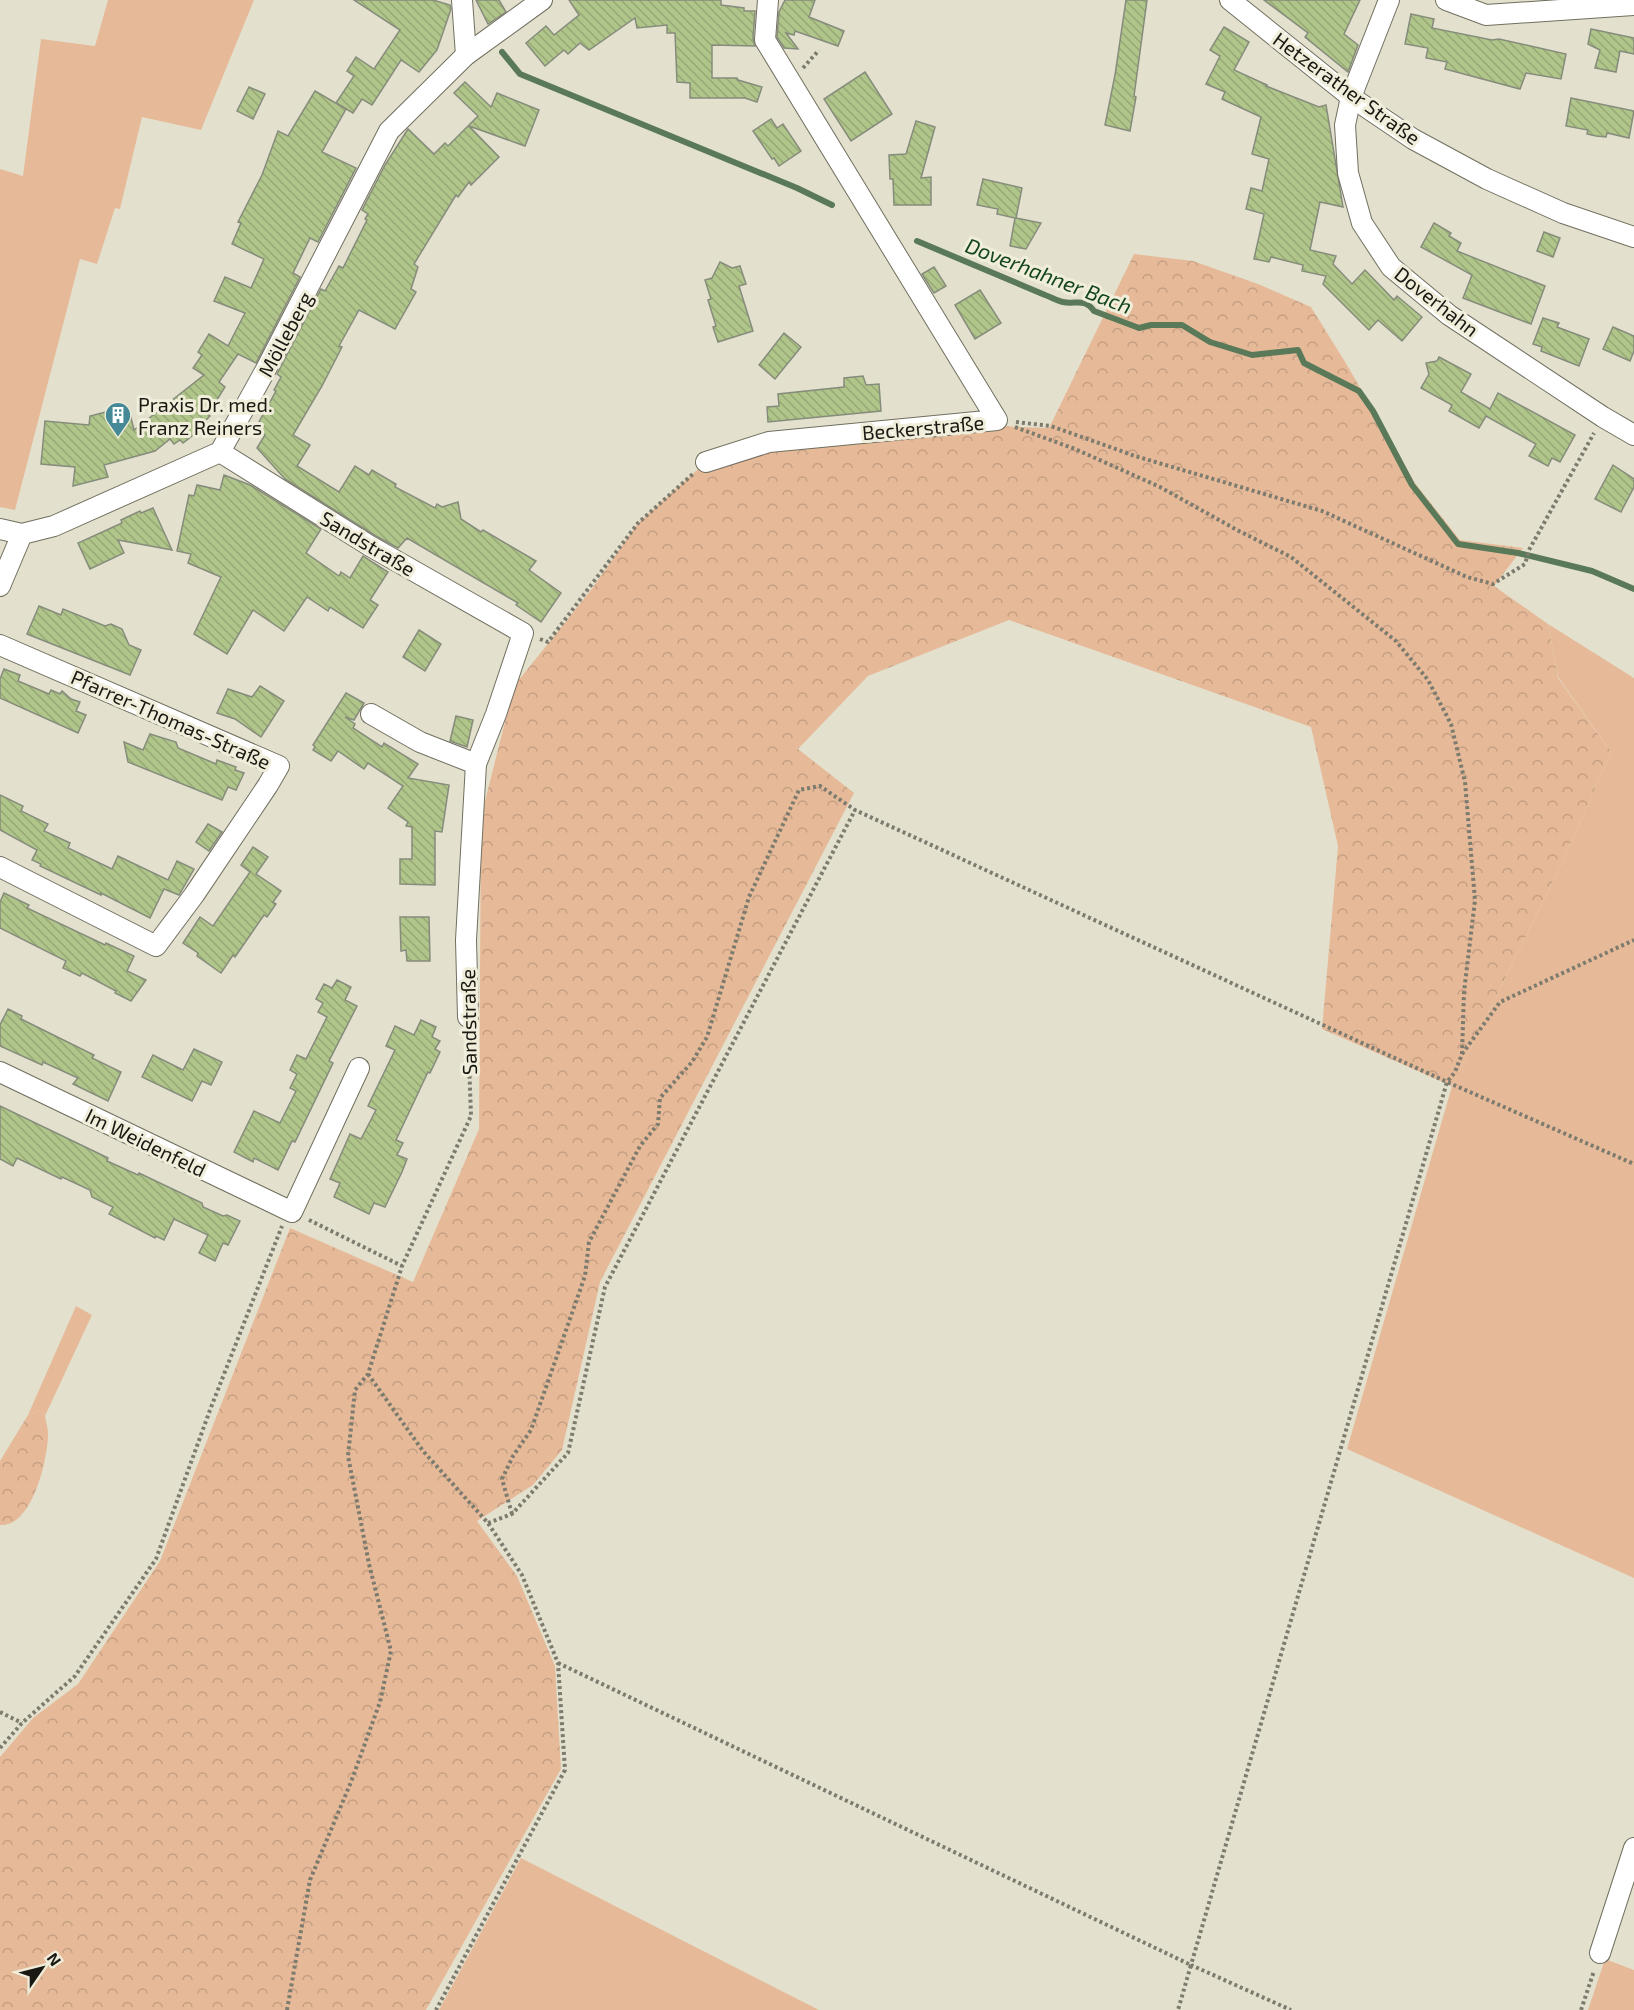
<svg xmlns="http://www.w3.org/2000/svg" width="1634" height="2010" font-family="'Exo 2',sans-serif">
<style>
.grass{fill:#e6ba99}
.forest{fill:url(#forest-crowns)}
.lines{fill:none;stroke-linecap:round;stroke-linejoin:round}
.stream{stroke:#597959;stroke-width:6}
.building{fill:url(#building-back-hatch);stroke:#868c7c;stroke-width:1.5}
.minor-casing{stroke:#716f5f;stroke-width:22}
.path{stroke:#7c7b6e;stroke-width:4;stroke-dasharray:3 3;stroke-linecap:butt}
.minor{stroke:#fff;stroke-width:20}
.labels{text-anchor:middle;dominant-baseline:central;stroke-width:6;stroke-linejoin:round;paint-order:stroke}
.street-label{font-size:20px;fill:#191812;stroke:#f0eedb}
.poi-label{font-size:20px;fill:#191812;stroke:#f0eedb;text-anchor:start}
.water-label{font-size:21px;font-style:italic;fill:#12451a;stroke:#f0eedb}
</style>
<defs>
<pattern id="forest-crowns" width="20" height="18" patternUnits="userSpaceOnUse" patternTransform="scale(1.5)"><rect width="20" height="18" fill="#e6ba99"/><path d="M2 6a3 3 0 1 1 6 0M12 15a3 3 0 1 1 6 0" fill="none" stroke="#c59f83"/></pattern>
<pattern id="building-back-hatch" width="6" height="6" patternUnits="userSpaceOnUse" patternTransform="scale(1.5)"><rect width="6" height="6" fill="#b0c58a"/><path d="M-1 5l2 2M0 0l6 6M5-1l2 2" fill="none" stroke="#97a876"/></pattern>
</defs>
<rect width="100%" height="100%" fill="#e3e1ce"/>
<!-- grass -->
<g class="grass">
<path d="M108,0H254L201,130L142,117L120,209L115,208L97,264L80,259L15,510L0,507V169L23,176L41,39L95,46Z"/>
<path d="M1548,624L1634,678V1578L1347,1449L1452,1086L1563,861L1611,752L1558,677Z"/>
<path d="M76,1306L92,1315L45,1416L39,1411L28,1415Z"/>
<path d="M521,1858L819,2010H439Z"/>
<path d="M1605,1959L1634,1970V2010H1588Z"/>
</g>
<!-- forest -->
<g class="forest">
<path d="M1134,254L1193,261L1258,284L1311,307L1347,365L1415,483L1460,540L1523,548L1494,586L1548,624L1558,678L1611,752L1563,861L1452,1086L1322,1029L1338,846L1311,727L1009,620L868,676L798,749L854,793L600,1282L562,1450L533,1485L477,1521L517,1576L555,1666L561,1769L426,2010H0V1757L33,1718L78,1684L160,1561L290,1228L413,1282L479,1129L481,817L514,686L591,590L638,523L706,462L769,442L952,424L1049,428Z"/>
<path d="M39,1411L45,1416C46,1422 48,1428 48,1434C48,1459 32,1528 0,1525V1461L28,1415Z"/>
</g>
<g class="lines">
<!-- stream -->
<g class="stream">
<path d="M502,52L520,74L797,188L832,205"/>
<path d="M917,241L1045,295C1051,297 1057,301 1063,302C1076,305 1084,297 1094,311L1139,328L1151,325H1182L1210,342L1252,355L1298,350L1304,363L1359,391L1373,411L1412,485L1458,544L1518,553L1592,571L1634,589"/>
</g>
</g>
<!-- building -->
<g class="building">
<path d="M354,0H433L450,5L451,9L437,50L419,72L401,60L372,105L362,99L353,113L336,103L354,76L347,71L356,57L374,69L400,30Z"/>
<path d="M476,0H499L506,12L488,24Z"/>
<path d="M569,0H721V5L744,8V11H755L753,39L755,46L712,45V78H737L738,80L762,87L757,102L745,98H690V83L677,82L675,33H667V25L637,28L635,18L589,50L580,43L568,54L564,50L545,66L526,43L546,26L554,35L579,15Z"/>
<path d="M785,0H815L809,17L844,31L838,46L795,31L794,35L786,33L798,49L784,48L777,37L779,12Z"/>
<path d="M1126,0H1147L1134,96L1136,97L1130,131L1105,125L1115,75Z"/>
<path d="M1264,0H1360L1344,34L1358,45L1348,72L1305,37L1308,33Z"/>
<path d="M1411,14L1434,19L1432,28L1492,40L1499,39L1566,54L1561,79L1526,73L1520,89L1445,69L1447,62L1426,58L1428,48L1405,44Z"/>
<path d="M1224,27L1249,42L1234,70L1267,85L1266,86L1319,107L1326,105L1343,207L1320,202L1310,250L1336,256L1333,264L1352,284L1365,270L1394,300L1397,296L1422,317L1402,341L1378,320L1369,330L1323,284L1326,276L1302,271L1303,265L1271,257L1269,262L1254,259L1264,214L1246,209L1251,188L1262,191L1269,159L1252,154L1261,117L1222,99L1225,92L1206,84L1220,56L1210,50Z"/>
<path d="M1591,29L1634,38V54L1620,51L1616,72L1595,68L1600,50L1588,44Z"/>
<path d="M865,72L892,114L851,141L824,99Z"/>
<path d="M465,82L491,107L497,93L539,110L525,146L469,126L499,157L471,185L469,182L458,197L456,195L414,264L418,267L411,289L416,292L395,329L359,310L339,346L342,347L322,386L293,435L310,445L297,466L339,492L355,466L369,475L372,470L396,484L395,487L435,508L437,504L442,507L458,502L461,519L481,532L483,530L536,561L529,570L561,593L541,622L516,605L518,603L407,538L398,548L376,536L285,479L257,448L265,435L255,429L276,391L274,390L281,377L277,374L321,289L325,291L339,266L343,268L367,220L365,219L368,214L362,210L385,165L408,129L434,154L445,143L448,146L478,116L454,93Z"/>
<path d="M249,87L265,94L253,119L237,111Z"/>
<path d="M315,91L346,109L322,152L356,168L318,242L310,238L293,273L300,277L256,363L238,354L219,382L225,387L208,414L210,416L205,421L208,424L183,443L180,440L174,444L170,439L155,451L104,465L108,477L73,486L75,467L41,464L45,421L89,425L90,416L110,411L113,419L130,414L134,430L204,375L193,368L202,355L198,352L209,334L228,346L245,313L214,301L225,277L251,288L264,259L232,244L241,223L238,222L262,175L278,131L288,136Z"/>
<path d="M1571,98L1634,111L1629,138L1607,133L1606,137L1596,136L1587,134L1588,130L1566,126Z"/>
<path d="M771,119L777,128L783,124L801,151L779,166L774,158L772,159L753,131Z"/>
<path d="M916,121L935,127L921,178L931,177V205H894L893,179H890L889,155L906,154Z"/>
<path d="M983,179L1022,188L1016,218L1041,223L1026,249L1010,246L1015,218L997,214L998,209L977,205Z"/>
<path d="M1434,223L1451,233L1449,236L1461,243L1457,251L1545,286L1531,324L1463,298L1472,275L1421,247Z"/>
<path d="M1544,232L1560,238L1553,257L1537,251Z"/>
<path d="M720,262L732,268L740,266L746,284L739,286L753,331L718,342L713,327L716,326L708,300L711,299L705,280L712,278Z"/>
<path d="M934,267L946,286L934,293L922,274Z"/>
<path d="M980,290L1001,323L975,339L955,305Z"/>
<path d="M1543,318L1559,323L1557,327L1589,339L1579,366L1541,351L1542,347L1533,344Z"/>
<path d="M1613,327L1634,336V351L1630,361L1603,349Z"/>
<path d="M784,333L801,347L775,379L759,365Z"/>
<path d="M1439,357L1471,374L1461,392L1490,409L1498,393L1575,435L1560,462L1552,458L1548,466L1529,456L1536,444L1486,416L1479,428L1449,411L1452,405L1421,388L1429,374L1426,363L1437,361Z"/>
<path d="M863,376L866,385L879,384L881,411L768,422L767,407L779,406L778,394L844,387V378Z"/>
<path d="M1613,465L1634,479V487L1621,512L1595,499Z"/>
<path d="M224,475L250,485L321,529L306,553L339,576L341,572L350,578L363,556L388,572L370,600L378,605L363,628L330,607L328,611L307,597L284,631L253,610L227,654L194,634L221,577L188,563L191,554L177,551L189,495L194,496L197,485L220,490Z"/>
<path d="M153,508L172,550L118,540L124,553L90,569L78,543L122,523L121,520L140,511L141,513Z"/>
<path d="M39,606L61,615L63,609L105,626L111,624L122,629L129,645L141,650L130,675L27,634Z"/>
<path d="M419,630L441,644L425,671L403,657Z"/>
<path d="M4,669L20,675L18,681L49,694L51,690L60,694L62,691L71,699L80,702L76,711L86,715L78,733L0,698V679Z"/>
<path d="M260,686L284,701L261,737L235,719L217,713L228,689L252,697Z"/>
<path d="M346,693L364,703L354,720L345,717L355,724L353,728L382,747L384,743L418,764L408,778L449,785L442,832L435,831V885L400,884V859H412V827L406,826L408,822L388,808L403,786L368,763L364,769L338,751L331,761L313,750L315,747L313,745Z"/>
<path d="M456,716L473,720L467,747L450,741Z"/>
<path d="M150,734L176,742L178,748L216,764L217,760L236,767L235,770L244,773L236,790L228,787L222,800L128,762L124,742L143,750Z"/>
<path d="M0,795L23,806L21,811L48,824L44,831L70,843L68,848L112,869L118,856L168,880L177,861L194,869L179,895L164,889L150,918L101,893V895L40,866L41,864L32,860L37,850L0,830Z"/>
<path d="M208,824L222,832L209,851L196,842Z"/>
<path d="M253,847L268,857L256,874L281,891L273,902L276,904L267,917L264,915L235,957L233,955L221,973L197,956L198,953L183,943L200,917L213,926L250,872L241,865Z"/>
<path d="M4,893L29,905L27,908L105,945L106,943L134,956L127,971L146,980L131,1001L115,993L116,991L82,973L80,976L63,968L66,961L0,928V902Z"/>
<path d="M400,917H429L430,961H407L406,950L401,951Z"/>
<path d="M337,980L351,987L345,1000L357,1006L329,1061L333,1063L295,1142L292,1141L278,1170L254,1158L253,1162L234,1152L254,1111L280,1123L296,1091L290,1088L297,1074L290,1070L297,1055L306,1059L327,1017L318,1012L323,1003L316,999L324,984L332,988Z"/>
<path d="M8,1009L22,1016L21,1019L94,1055L92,1058L121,1072L108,1101L73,1084L78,1078L43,1062L42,1065L0,1046V1025Z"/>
<path d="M421,1020L436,1027L432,1037L440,1041L435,1049L440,1052L430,1073L428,1072L396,1140L403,1143L397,1155L407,1159L402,1172L385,1207L374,1203L369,1214L334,1197L340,1183L330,1179L350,1134L361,1139L376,1110L368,1106L395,1050L386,1046L395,1026L414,1035Z"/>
<path d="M194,1049L222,1062L211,1085L202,1081L192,1101L142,1077L153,1055L183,1070Z"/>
<path d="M0,1106L108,1158L107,1161L138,1175L139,1173L202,1203L203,1207L223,1216L227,1215L240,1221L228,1245L223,1243L215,1261L199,1253L208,1235L174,1219L164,1240L156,1236L155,1238L109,1214L113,1207L92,1197L90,1190L62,1177L61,1179L17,1158L13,1166L0,1159Z"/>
</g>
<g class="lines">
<!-- minor casing -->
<g class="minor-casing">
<g id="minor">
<path d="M462,0L466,55"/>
<path d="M1230,0L1351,97L1413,139L1487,179L1563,213L1634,237"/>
<path d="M1389,0L1351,97L1345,125L1348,173L1362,223L1391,267L1449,315L1603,417L1634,435"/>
<path d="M1446,0L1486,15L1634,5"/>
<path d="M220,452L370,546L523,633L496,714L476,764L466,940L468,1017"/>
<path d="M706,462L769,442L997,420L765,40L768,0"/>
<path d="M0,529L22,534L54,526L220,452L265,371L389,131L466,55L542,0"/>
<path d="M0,586L22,534"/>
<path d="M0,645L279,766L268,785L194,895L156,946L0,867"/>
<path d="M371,714L420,742L476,764"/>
<path d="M0,1072L292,1212L359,1068"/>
<path d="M1600,1953L1634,1848"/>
</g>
</g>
<!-- path -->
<g class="path">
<path d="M803,68L819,50"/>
<path d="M1016,422L1051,426L1135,456L1322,511L1467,577L1493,584L1525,564L1529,550L1594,433"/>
<path d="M1015,427L1075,449L1160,487L1237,530L1291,557L1396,641L1428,680L1451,724L1465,782L1475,900L1464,992L1462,1054L1455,1072L1447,1082L1634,1164"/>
<path d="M540,639L548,642L638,523L694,473"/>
<path d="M1462,1054L1500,1002L1634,940"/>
<path d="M309,1220L402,1266"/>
<path d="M368,1374L423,1451L488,1523L522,1575L558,1663L565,1770L436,2010"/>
<path d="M512,1514L502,1479L513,1456L531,1430L585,1276L589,1242L640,1146L658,1124L660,1098L692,1062L707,1037L749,897L799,790L820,786L855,810L1447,1082L1191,1965L1291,2010"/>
<path d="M488,1523L512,1514L568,1453L605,1287L855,810"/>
<path d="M558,1663L1191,1965L1178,2010"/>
<path d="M0,1712L22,1723"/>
<path d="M0,1748L22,1723L75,1676L156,1559L210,1410L282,1226"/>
<path d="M287,2010L310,1880L351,1782L380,1702L391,1651L369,1564L348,1456L355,1390L368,1374L402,1266L471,1116L468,1034"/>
<path d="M1581,2010L1594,1971"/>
</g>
<!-- minor -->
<use href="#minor" class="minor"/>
</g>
<!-- icons -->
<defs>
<g id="building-pin" transform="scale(1.35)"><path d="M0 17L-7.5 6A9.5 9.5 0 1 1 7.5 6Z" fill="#458997" stroke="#f0eedb"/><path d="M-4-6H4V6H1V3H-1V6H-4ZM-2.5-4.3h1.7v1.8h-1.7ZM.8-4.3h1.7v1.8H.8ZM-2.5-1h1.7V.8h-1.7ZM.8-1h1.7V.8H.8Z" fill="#fff"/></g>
</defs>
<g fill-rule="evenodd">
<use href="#building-pin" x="118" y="415"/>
</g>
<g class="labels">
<!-- street labels -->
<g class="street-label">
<text transform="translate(1347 88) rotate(36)">Hetzerather Straße</text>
<text transform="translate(1437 301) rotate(38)">Doverhahn</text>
<text transform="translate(285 334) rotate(-62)">Mölleberg</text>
<text transform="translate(923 427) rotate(-5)">Beckerstraße</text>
<text transform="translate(368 543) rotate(31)">Sandstraße</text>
<text transform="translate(171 719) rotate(24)">Pfarrer-Thomas-Straße</text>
<text transform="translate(468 1022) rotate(-91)">Sandstraße</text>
<text transform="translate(146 1142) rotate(26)">Im Weidenfeld</text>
</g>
<!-- poi labels -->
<g class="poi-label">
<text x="138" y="404">Praxis Dr. med.<tspan x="138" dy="23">Franz Reiners</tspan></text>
</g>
<!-- water labels -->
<g class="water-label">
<text transform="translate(1049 275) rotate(21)">Doverhahner Bach</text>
</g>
</g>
<!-- north arrow -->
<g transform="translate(42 1968) rotate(55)" stroke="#f0eedb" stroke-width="4.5" paint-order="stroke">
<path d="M0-4.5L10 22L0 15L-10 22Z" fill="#191812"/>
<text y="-9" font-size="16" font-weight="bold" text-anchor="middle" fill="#191812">N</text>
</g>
</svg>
